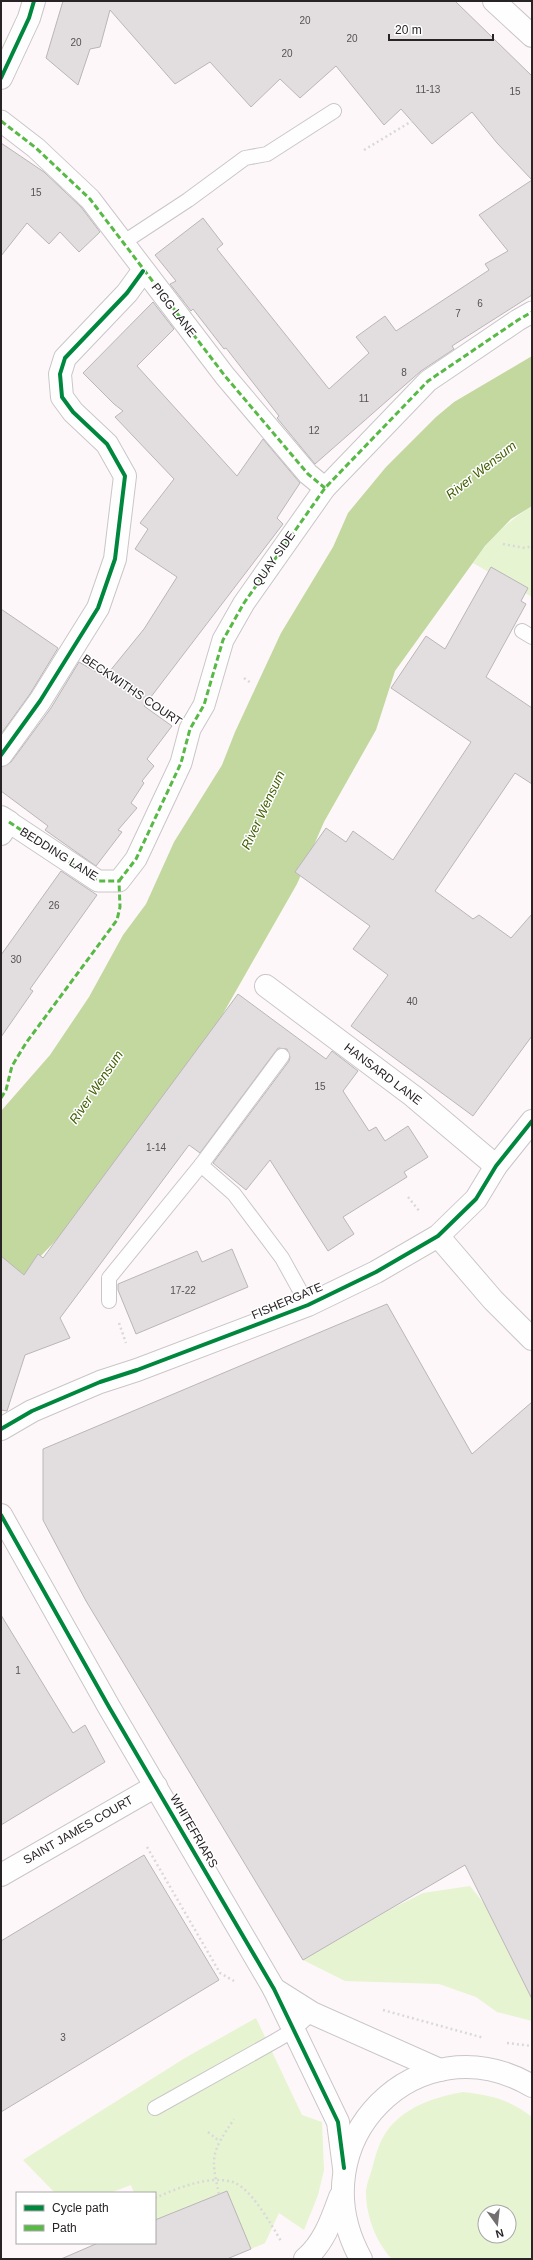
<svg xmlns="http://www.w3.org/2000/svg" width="533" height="2260" font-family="Arial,sans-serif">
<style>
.green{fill:#e6f4d1;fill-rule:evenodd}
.water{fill:#c2d89f}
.building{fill:#e2dddf;stroke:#bab6b8}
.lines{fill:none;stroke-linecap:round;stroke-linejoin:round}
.service-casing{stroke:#cac6c8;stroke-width:16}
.pedestrian-casing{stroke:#cac6c8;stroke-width:23}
.minor-casing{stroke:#cac6c8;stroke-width:24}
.tertiary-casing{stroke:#cac6c8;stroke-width:24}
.primary-casing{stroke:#cac6c8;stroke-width:24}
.path{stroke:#dad9da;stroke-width:2.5;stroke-dasharray:2 3;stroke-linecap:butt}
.service{stroke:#fffefe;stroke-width:14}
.pedestrian{stroke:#fffefe;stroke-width:21}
.minor{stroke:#fffefe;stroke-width:22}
.tertiary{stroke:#fffefe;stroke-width:22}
.primary{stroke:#fffefe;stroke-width:22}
.quiet{stroke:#58b947;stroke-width:3;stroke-dasharray:6 3;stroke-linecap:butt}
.cycleway-casing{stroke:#fff;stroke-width:6}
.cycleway{stroke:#00873e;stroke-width:4}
.labels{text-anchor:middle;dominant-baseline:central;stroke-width:3;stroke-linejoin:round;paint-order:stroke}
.number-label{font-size:10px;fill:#565254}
.street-label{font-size:12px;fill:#282425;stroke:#fff}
.water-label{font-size:13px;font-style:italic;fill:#415e00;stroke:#fff}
</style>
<rect width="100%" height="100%" fill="#fdf7f9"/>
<!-- green -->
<g class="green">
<path d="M532,506V597L473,563C489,539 508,521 532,506Z"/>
<path d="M470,1886L486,1906L532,1999V2021L497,2012L476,1997L439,1984L345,1981L303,1960L391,1909L423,1893Z"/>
<path d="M256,2018L302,2115L322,2122L324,2170L318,2195L304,2230L279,2213L265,2243L251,2249L227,2191L155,2220V2193H134L131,2185L110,2193H55L23,2160L185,2058Z"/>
<path d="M463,2092C490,2095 511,2100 532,2117V2259H392C376,2242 366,2216 366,2192C366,2184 371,2174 373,2165C377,2151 380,2139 390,2127C409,2105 436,2097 463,2092ZM485,2212H509V2236H485Z"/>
</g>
<!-- water -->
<path class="water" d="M532,356V506L511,519L485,546L395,671L376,730L324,822L297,884L200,1054L89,1206L36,1261L1,1304V1111L50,1055L89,997L123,935L146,904L174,842L222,765L235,732L281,633L333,547L348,513L386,467L436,417L454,402Z"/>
<!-- building -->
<g class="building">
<path d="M63,1H455L532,76V180L497,143L472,112L432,144L401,109L384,125L336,66L300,98L280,79L251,107L210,62L175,84L110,10L100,47L90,49L78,85L46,58Z"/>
<path d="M1,143L44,172L81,207L100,232L79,252L60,232L49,244L27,223L1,256Z"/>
<path d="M532,180V295L452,346L454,349L421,371L315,464L277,418L279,416L226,348L224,349L193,309L191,311L170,284L176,281L155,255L203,218L223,244L217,249L329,389L369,353L356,337L385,316L396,331L489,270L485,264L508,251L479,215Z"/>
<path d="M153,302L174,329L137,366L237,476L263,439L300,483L277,518L283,524L144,706L172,726L147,759L154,766L142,781L144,783L131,803L137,808L118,830L122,832L96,866L45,830L48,826L1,791V767L11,762L51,708L79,662L105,677L144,629L177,577L135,549L148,529L140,523L174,479L115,417L123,411L114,404L83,373Z"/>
<path d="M491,567L528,588L521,601L526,604L486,677L532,708V784L515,773L435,891L473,919L479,915L511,938L532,914V1036L473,1116L351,1026L388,975L353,949L370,926L295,872L326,828L346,842L353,831L393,860L471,742L391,688L426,636L445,649Z"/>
<path d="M1,609L58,648L30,694L1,734Z"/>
<path d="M61,871L97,895L30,989L33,991L1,1037V955Z"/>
<path d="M238,994L326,1059L332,1051L358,1071L343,1091L369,1131L376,1127L385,1141L408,1126L428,1157L404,1172L407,1177L343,1217L354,1234L328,1251L270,1160L246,1190L213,1163L289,1061L290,1057L287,1049L278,1048L200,1153L189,1145L60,1318L70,1338L25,1355L7,1411L1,1410V1256L24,1275L38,1254L43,1258Z"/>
<path d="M232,1249L248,1287L136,1334L118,1290V1284L197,1251L202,1262Z"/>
<path d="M387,1304L472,1454L532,1402V1999L465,1865L303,1960L86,1601L43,1520V1449Z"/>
<path d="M1,1615L73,1733L85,1725L105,1762L1,1825Z"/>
<path d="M144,1855L219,1980L1,2112V1941Z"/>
<path d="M227,2191L251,2249L227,2259H61L98,2243H155V2220Z"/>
</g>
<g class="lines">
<!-- service casing -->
<g class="service-casing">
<g id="service">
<path d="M124,242L188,200L245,158L267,154L334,111"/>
<path d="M522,631L532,637"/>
<path d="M282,1056L201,1165L234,1194L282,1258L308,1305"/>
<path d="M109,1301V1278L201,1165"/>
<path d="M155,2108L275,2041L292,2031L312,2013"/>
</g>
</g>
<!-- pedestrian casing -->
<g class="pedestrian-casing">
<g id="pedestrian">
<path d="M1,121L36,148L90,199L225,376L308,474L325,488"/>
<path d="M9,822L98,881H119L136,859L181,763L190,729L204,705L223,640L244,603L325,488L428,381L518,320L532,312"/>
</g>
</g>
<!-- minor casing -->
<g class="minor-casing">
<g id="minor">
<path d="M1,755L40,701L98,608L115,559L125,476L107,444L73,412L62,397L60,374L65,358L127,293L143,271"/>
<path d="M1,817L9,822L1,834"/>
<path d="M266,986L413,1096L496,1166"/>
<path d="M438,1236L493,1300L532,1339"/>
<path d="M1,1429L32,1411L100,1382L137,1370L308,1305L376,1272L438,1236L476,1199L496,1166L532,1121"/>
<path d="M1,1875L156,1786"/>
</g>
</g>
<!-- tertiary casing -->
<g class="tertiary-casing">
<g id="tertiary">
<path d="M494,1L532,36"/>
<path d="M1,78L29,18L34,1"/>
<path d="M1,1515L109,1707L274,1989L338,2122L344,2168"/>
<path d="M274,1989L312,2013L440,2070"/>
</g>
</g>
<!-- primary casing -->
<g class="primary-casing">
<g id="primary">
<path d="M305,2259C324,2243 332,2219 340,2197"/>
<path d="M361,2259C296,2142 418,2019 532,2086"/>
</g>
</g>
<!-- path -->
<g class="path">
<path d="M364,150L412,121"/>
<path d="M503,544L525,548L532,546"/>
<path d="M96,666L166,715"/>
<path d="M244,678L251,683"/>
<path d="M408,1197L420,1212"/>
<path d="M119,1323L126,1343"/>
<path d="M147,1847L220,1973L234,1981"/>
<path d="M383,2010L484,2038"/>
<path d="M507,2043L532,2046"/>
<path d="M208,2132L219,2141"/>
<path d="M219,2194C210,2155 212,2152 234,2119"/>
<path d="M155,2198C178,2188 208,2175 233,2182C251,2188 272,2226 281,2241"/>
</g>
<!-- service -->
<use href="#service" class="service"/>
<!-- pedestrian -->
<use href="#pedestrian" class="pedestrian"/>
<!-- minor -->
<use href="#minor" class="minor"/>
<!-- tertiary -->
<use href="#tertiary" class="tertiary"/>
<!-- primary -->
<use href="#primary" class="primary"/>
<!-- quiet -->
<g class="quiet">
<path d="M1,121L36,148L90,199L225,376L308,474L325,488"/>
<path d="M9,822L98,881H119"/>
<path d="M119,881L136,859L181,763L190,729L204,705L223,640L244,603L325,488L428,381L518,320L532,312"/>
<path d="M1,1098L6,1090L12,1066L26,1043L117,920L120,907L119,881"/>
</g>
<!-- cycleway casing -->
<g class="cycleway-casing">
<g id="cycleway">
<path d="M1,78L29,18L34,1"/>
<path d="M1,755L40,701L98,608L115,559L125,476L107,444L73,412L62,397L60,374L65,358L127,293L143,271"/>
<path d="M1,1429L32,1411L100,1382L137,1370L308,1305L376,1272L438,1236L476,1199L496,1166L532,1121"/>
<path d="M1,1515L109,1707L274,1989L338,2122L344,2168"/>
</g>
</g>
<!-- cycleway -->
<use href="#cycleway" class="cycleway"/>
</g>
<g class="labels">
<!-- number labels -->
<g class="number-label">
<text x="305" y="20">20</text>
<text x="352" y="38">20</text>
<text x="76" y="42">20</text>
<text x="287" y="53">20</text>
<text x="428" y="89">11-13</text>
<text x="515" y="91">15</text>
<text x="36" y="192">15</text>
<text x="480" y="303">6</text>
<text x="458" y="313">7</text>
<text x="404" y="372">8</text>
<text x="364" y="398">11</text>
<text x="314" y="430">12</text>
<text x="54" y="905">26</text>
<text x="16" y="959">30</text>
<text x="412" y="1001">40</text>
<text x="320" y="1086">15</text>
<text x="156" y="1147">1-14</text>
<text x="183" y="1290">17-22</text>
<text x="18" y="1670">1</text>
<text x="63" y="2037">3</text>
</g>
<!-- street labels -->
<g class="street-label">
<text transform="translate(174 310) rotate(52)">PIGG LANE</text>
<text transform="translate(274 559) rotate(-55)">QUAY SIDE</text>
<text transform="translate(132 690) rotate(34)">BECKWITHS COURT</text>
<text transform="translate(59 854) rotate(32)">BEDDING LANE</text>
<text transform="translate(383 1074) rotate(37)">HANSARD LANE</text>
<text transform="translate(287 1301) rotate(-23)">FISHERGATE</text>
<text transform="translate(78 1830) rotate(-30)">SAINT JAMES COURT</text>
<text transform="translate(194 1831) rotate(60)">WHITEFRIARS</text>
</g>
<!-- water labels -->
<g class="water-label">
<text transform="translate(481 470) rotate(-38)">River Wensum</text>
<text transform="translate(263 810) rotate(-65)">River Wensum</text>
<text transform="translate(96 1087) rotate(-56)">River Wensum</text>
</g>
</g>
<!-- border -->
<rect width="533" height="2260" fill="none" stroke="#282425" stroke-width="4"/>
<!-- legend -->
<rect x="16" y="2192" width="140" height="52" fill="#ffffff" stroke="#a9a7a8"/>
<rect x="24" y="2205" width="20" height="6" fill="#00873e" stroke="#a9a7a8"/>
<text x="52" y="2212" font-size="12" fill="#282425">Cycle path</text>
<rect x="24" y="2225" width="20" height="6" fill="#58b947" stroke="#a9a7a8"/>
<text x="52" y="2232" font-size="12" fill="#282425">Path</text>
<!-- north arrow -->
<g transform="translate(497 2224) rotate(165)"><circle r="19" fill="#ffffff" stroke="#a9a7a8"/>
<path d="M0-3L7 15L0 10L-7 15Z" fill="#736e6f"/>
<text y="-6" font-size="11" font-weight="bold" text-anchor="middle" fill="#282425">N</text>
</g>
<!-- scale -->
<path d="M389 34v6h104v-6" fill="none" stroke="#282425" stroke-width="2"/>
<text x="395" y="34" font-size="12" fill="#282425" stroke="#ffffff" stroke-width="3" paint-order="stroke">20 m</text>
</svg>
